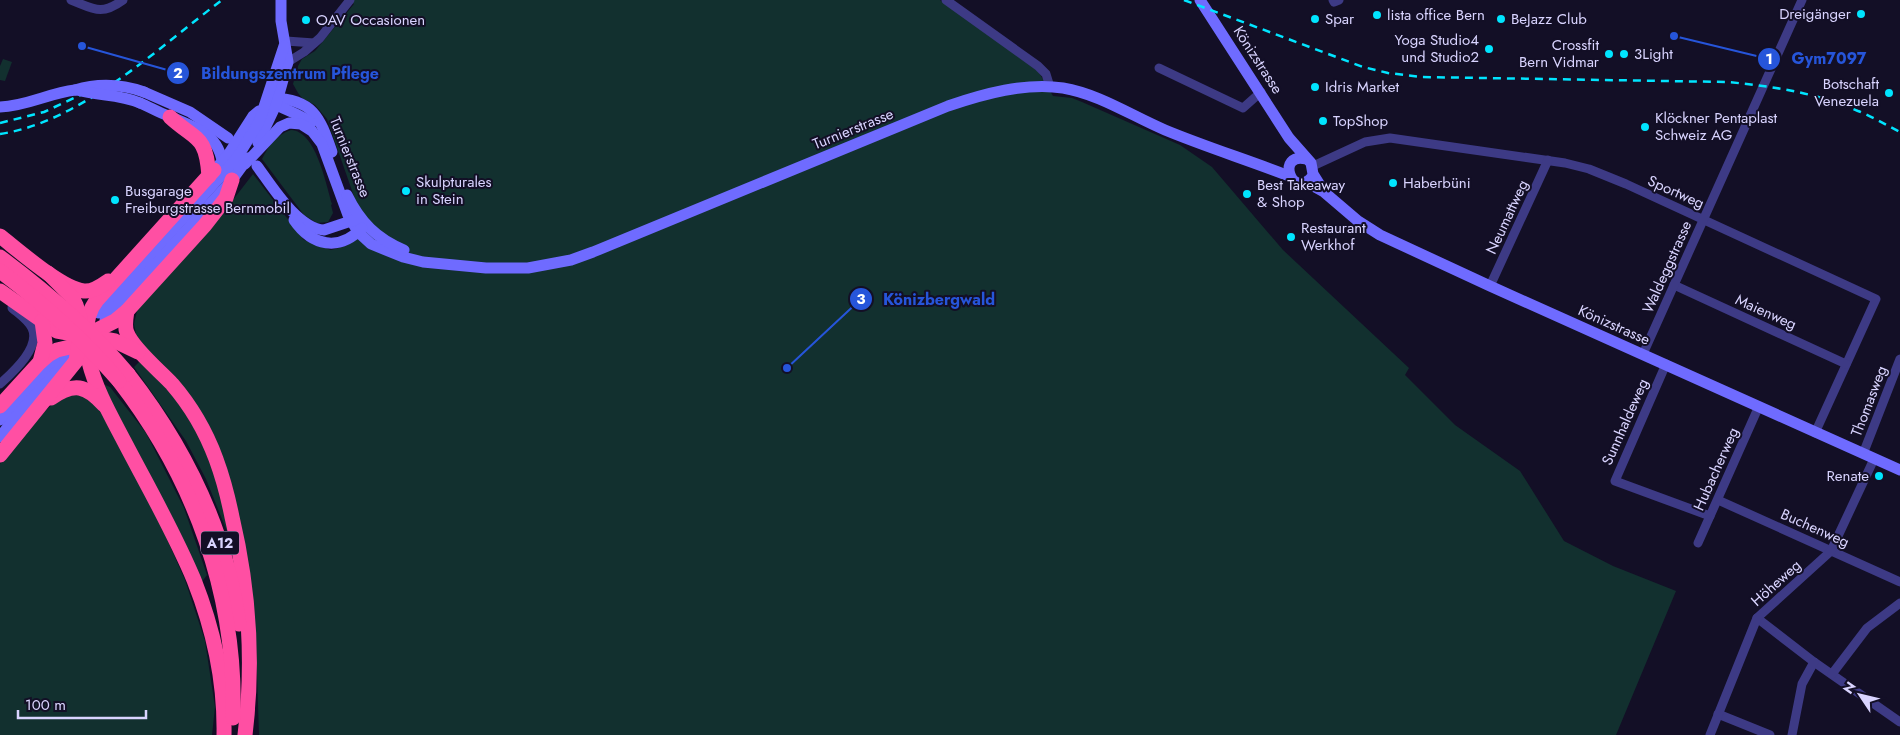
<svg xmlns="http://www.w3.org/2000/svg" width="1900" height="735" font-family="Jost,sans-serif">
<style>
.green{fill:#12302f}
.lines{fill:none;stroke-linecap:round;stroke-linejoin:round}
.minor{stroke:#3d3a85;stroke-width:9}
.secondary{stroke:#6f6bff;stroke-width:11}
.motorway{stroke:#ff4fa3;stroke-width:15}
.rail{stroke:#00e5ff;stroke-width:2.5;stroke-dasharray:8 6;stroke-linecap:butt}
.secondary-bridge{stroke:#6f6bff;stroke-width:11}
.motorway-bridge{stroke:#ff4fa3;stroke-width:15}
.poi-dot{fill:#00e5ff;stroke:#130f26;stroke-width:2}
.labels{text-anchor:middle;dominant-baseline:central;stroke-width:4;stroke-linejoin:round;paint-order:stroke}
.shield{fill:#130f26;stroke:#9e99be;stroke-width:1}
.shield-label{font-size:14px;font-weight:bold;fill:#d9d4ff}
.poi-label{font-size:15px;fill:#d9d4ff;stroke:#130f26;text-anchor:start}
.street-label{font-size:15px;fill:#d9d4ff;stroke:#130f26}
.leader{fill:none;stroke:#2655da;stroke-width:2}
.callout-dot{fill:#2655da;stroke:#130f26;stroke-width:2}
.mark-label{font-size:15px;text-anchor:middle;font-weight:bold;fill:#fff}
.callout-label{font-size:16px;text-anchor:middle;font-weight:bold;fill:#2655da;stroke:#130f26;stroke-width:4;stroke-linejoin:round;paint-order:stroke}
</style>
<rect width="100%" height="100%" fill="#130f26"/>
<!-- green -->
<g class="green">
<path d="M348,0H940L1038,71L1053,96L1072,98L1082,102L1180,145L1212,167L1283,250L1409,368L1405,375L1455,425L1520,471L1564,541L1613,566L1676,591L1616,735H259L256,643L246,551L176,377L144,346L136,334L134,324L137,311L149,295L219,218L253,174L304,240L331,250L346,246L356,239L357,205L327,119L315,105L302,98L298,93L293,84L298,66L302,59L315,51L354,4Z"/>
<path d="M3,59L12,62L5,81L0,80V66Z"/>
<path d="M291,130C316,131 326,184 332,204L331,205L333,213L328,222L317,223L304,215L262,159C269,145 276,135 291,130Z"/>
<path d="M140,361L179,402L212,460L232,544L206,479L186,441L134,367Z"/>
<path d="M103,384L110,387L146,433L184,508L207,575L201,583Z"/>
<path d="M67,391L89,395L108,420L155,512L185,580L205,641L215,707L212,735H0V464L32,423Z"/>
</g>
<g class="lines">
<!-- minor -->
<g class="minor">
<path d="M71,0C94,9 101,16 123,0"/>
<path d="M946,0L1038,66L1046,74L1050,87"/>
<path d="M1333,0L1334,2L1339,0"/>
<path d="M286,41L314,43"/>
<path d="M288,62L304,52L320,38L350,0"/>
<path d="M1159,68L1243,108L1261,92"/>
<path d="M1313,166L1365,142L1390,138L1565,163L1589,169L1626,184L1876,299L1815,433"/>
<path d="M1674,285L1846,364"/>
<path d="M1490,286L1548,160"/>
<path d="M1643,354L1802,0"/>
<path d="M1666,364L1615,481L1710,516"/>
<path d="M0,384C13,372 41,347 32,328C28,320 19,314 12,308"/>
<path d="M1863,454L1900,359"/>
<path d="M1718,500L1900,582"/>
<path d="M1698,543L1759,406"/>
<path d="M1757,618L1814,662L1900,722"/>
<path d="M1832,674L1867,628L1900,603"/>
<path d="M1718,714L1770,735"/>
<path d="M1710,735L1757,618L1831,551L1874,459"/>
<path d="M1792,735L1802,684L1814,662"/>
</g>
<!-- secondary -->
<g class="secondary">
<path d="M1200,0L1289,138L1311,163L1313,174L1323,190"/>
<path d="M144,92L190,112L228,138"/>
<path d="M272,98C314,99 320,118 332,152"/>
<path d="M270,101C283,110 299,113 311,123"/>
<path d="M140,103C150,107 159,113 169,116C199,129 224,136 223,174"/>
<path d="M0,107C27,106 49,93 75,90"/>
<path d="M258,143L276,105L288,62L281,21V0"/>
<path d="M1306,159C1276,152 1291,199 1311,178"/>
<path d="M245,164L280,127L289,123L301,124L312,131L322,144L348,215L358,232L371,244L403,257L423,262L486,268H528L571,260L593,252L948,106C983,94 1026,82 1063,88C1099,94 1132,116 1165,130C1206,147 1248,160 1289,176"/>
<path d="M218,166L228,155L253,116L259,111"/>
<path d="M257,166C272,186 297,228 324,230L357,219"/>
<path d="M1306,182L1324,192L1358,221L1380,235L1490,286L1900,470"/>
<path d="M347,195C360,222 377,239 404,250"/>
<path d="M294,220C312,246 339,252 362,228"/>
<path d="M98,313L237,158L259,122L284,46"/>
<path d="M105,319L232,180L248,158"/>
<path d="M0,420L62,353"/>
<path d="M0,437L18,414L68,359"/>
</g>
<!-- motorway -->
<g class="motorway">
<path d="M170,117C196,141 206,134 209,176"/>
<path d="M214,170L97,300C83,317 85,342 89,362C96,390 111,416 124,441C148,487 174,532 194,580C213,628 225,683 224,735"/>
<path d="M0,236C18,250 62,289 84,291C93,292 101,286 108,281"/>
<path d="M0,291L57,331L68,333H91L115,321L127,311L205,225L226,198L232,180"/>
<path d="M127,311C126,318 124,326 127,333C133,349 160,371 172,384C191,406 206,432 216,459C223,478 228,497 232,517C249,589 254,662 245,735"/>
<path d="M40,362L48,355L57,350L104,339L115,341L138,352"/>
<path d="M128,374C185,447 226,531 239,624"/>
<path d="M119,381C194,478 237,595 233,718"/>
<path d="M51,398C74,382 86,385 104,405"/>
<path d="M0,406L40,362L45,343L42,321"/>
<path d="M0,455L76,361L80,334V318L76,305L72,297L48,273"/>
</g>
<!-- rail -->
<g class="rail">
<path d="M1184,0L1363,67L1388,73L1422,77L1727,82C1772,86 1817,93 1858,111C1873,117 1886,125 1900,132"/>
<path d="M0,123L44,112L89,91"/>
<path d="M0,134C81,122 158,48 222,0"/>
</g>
<!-- secondary-bridge -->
<g class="secondary-bridge">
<path d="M75,90C98,83 121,84 144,92"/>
<path d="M77,90C98,96 120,94 140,103"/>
</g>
<!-- motorway-bridge -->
<g class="motorway-bridge">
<path d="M0,257C47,292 90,329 128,374"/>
<path d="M0,271C44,304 84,340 119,381"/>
</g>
</g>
<!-- markers -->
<g class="poi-dot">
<circle cx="1861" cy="14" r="5"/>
<circle cx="1377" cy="15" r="5"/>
<circle cx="1315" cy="19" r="5"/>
<circle cx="1501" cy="19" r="5"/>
<circle cx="306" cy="20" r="5"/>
<circle cx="1489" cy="49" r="5"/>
<circle cx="1609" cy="54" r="5"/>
<circle cx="1624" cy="54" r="5"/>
<circle cx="1315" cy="87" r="5"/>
<circle cx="1889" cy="93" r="5"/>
<circle cx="1323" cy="121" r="5"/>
<circle cx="1645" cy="127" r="5"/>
<circle cx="1393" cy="183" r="5"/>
<circle cx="406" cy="191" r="5"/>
<circle cx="1247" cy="194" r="5"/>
<circle cx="115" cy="200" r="5"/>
<circle cx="1291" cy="237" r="5"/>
<circle cx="1879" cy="476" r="5"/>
</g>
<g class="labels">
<!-- shield labels -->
<rect class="shield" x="201" y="531.5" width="38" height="23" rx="4"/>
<g class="shield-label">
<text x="220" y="543">A12</text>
</g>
<!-- poi labels -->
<g class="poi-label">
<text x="1851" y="14" text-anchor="end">Dreigänger</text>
<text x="1387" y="15">lista office Bern</text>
<text x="1325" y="19">Spar</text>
<text x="1511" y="19">BeJazz Club</text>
<text x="316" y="20">OAV Occasionen</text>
<text x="1479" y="40" text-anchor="end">Yoga Studio4<tspan x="1479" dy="17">und Studio2</tspan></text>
<text x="1599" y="45" text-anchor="end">Crossfit<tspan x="1599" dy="17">Bern Vidmar</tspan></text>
<text x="1634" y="54">3Light</text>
<text x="1879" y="84" text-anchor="end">Botschaft<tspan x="1879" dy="17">Venezuela</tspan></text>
<text x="1325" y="87">Idris Market</text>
<text x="1655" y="118">Klöckner Pentaplast<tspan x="1655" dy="17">Schweiz AG</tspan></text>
<text x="1333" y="121">TopShop</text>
<text x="416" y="182">Skulpturales<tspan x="416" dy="17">in Stein</tspan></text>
<text x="1403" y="183">Haberbüni</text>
<text x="1257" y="185">Best Takeaway<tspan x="1257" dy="17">&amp; Shop</tspan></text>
<text x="125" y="191">Busgarage<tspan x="125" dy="17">Freiburgstrasse Bernmobil</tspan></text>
<text x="1301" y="228">Restaurant<tspan x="1301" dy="17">Werkhof</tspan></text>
<text x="1869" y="476" text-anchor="end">Renate</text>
</g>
<!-- street labels -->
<g class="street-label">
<text transform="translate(1258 60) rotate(57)">Könizstrasse</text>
<text transform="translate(853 129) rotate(-22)">Turnierstrasse</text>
<text transform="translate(350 157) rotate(68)">Turnierstrasse</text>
<text transform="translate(1676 192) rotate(24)">Sportweg</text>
<text transform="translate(1507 217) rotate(-65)">Neumattweg</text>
<text transform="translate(1667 267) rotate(-66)">Waldeggstrasse</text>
<text transform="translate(1766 312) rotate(24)">Maienweg</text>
<text transform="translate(1614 325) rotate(24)">Könizstrasse</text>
<text transform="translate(1869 401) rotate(-69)">Thomasweg</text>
<text transform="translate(1625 422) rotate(-66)">Sunnhaldeweg</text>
<text transform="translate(1716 469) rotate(-66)">Hubacherweg</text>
<text transform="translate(1815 528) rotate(24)">Buchenweg</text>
<text transform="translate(1776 583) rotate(-42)">Höheweg</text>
</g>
</g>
<!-- callouts -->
<path class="leader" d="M1674 36L1769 59M82 46L178 73M787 368L861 299"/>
<g class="callout-dot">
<circle cx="1674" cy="36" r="5"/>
<circle cx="82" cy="46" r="5"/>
<circle cx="787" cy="368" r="5"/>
<circle cx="1769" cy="59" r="12"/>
<circle cx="178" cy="73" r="12"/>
<circle cx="861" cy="299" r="12"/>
</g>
<g class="mark-label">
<text x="1769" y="64">1</text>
<text x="178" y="78">2</text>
<text x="861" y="304">3</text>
</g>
<g class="callout-label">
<text x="1829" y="64">Gym7097</text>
<text x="290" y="79">Bildungszentrum Pflege</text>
<text x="939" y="305">Könizbergwald</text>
</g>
<!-- north arrow -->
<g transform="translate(1860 695) rotate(305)" stroke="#130f26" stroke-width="4" paint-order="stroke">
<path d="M0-4L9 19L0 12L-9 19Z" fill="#d9d4ff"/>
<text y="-8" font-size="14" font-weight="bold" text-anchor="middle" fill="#d9d4ff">N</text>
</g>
<!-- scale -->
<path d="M18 710v8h128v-8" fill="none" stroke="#d9d4ff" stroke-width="2.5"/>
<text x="25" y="710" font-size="15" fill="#d9d4ff" stroke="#130f26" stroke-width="4" paint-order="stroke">100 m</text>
</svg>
